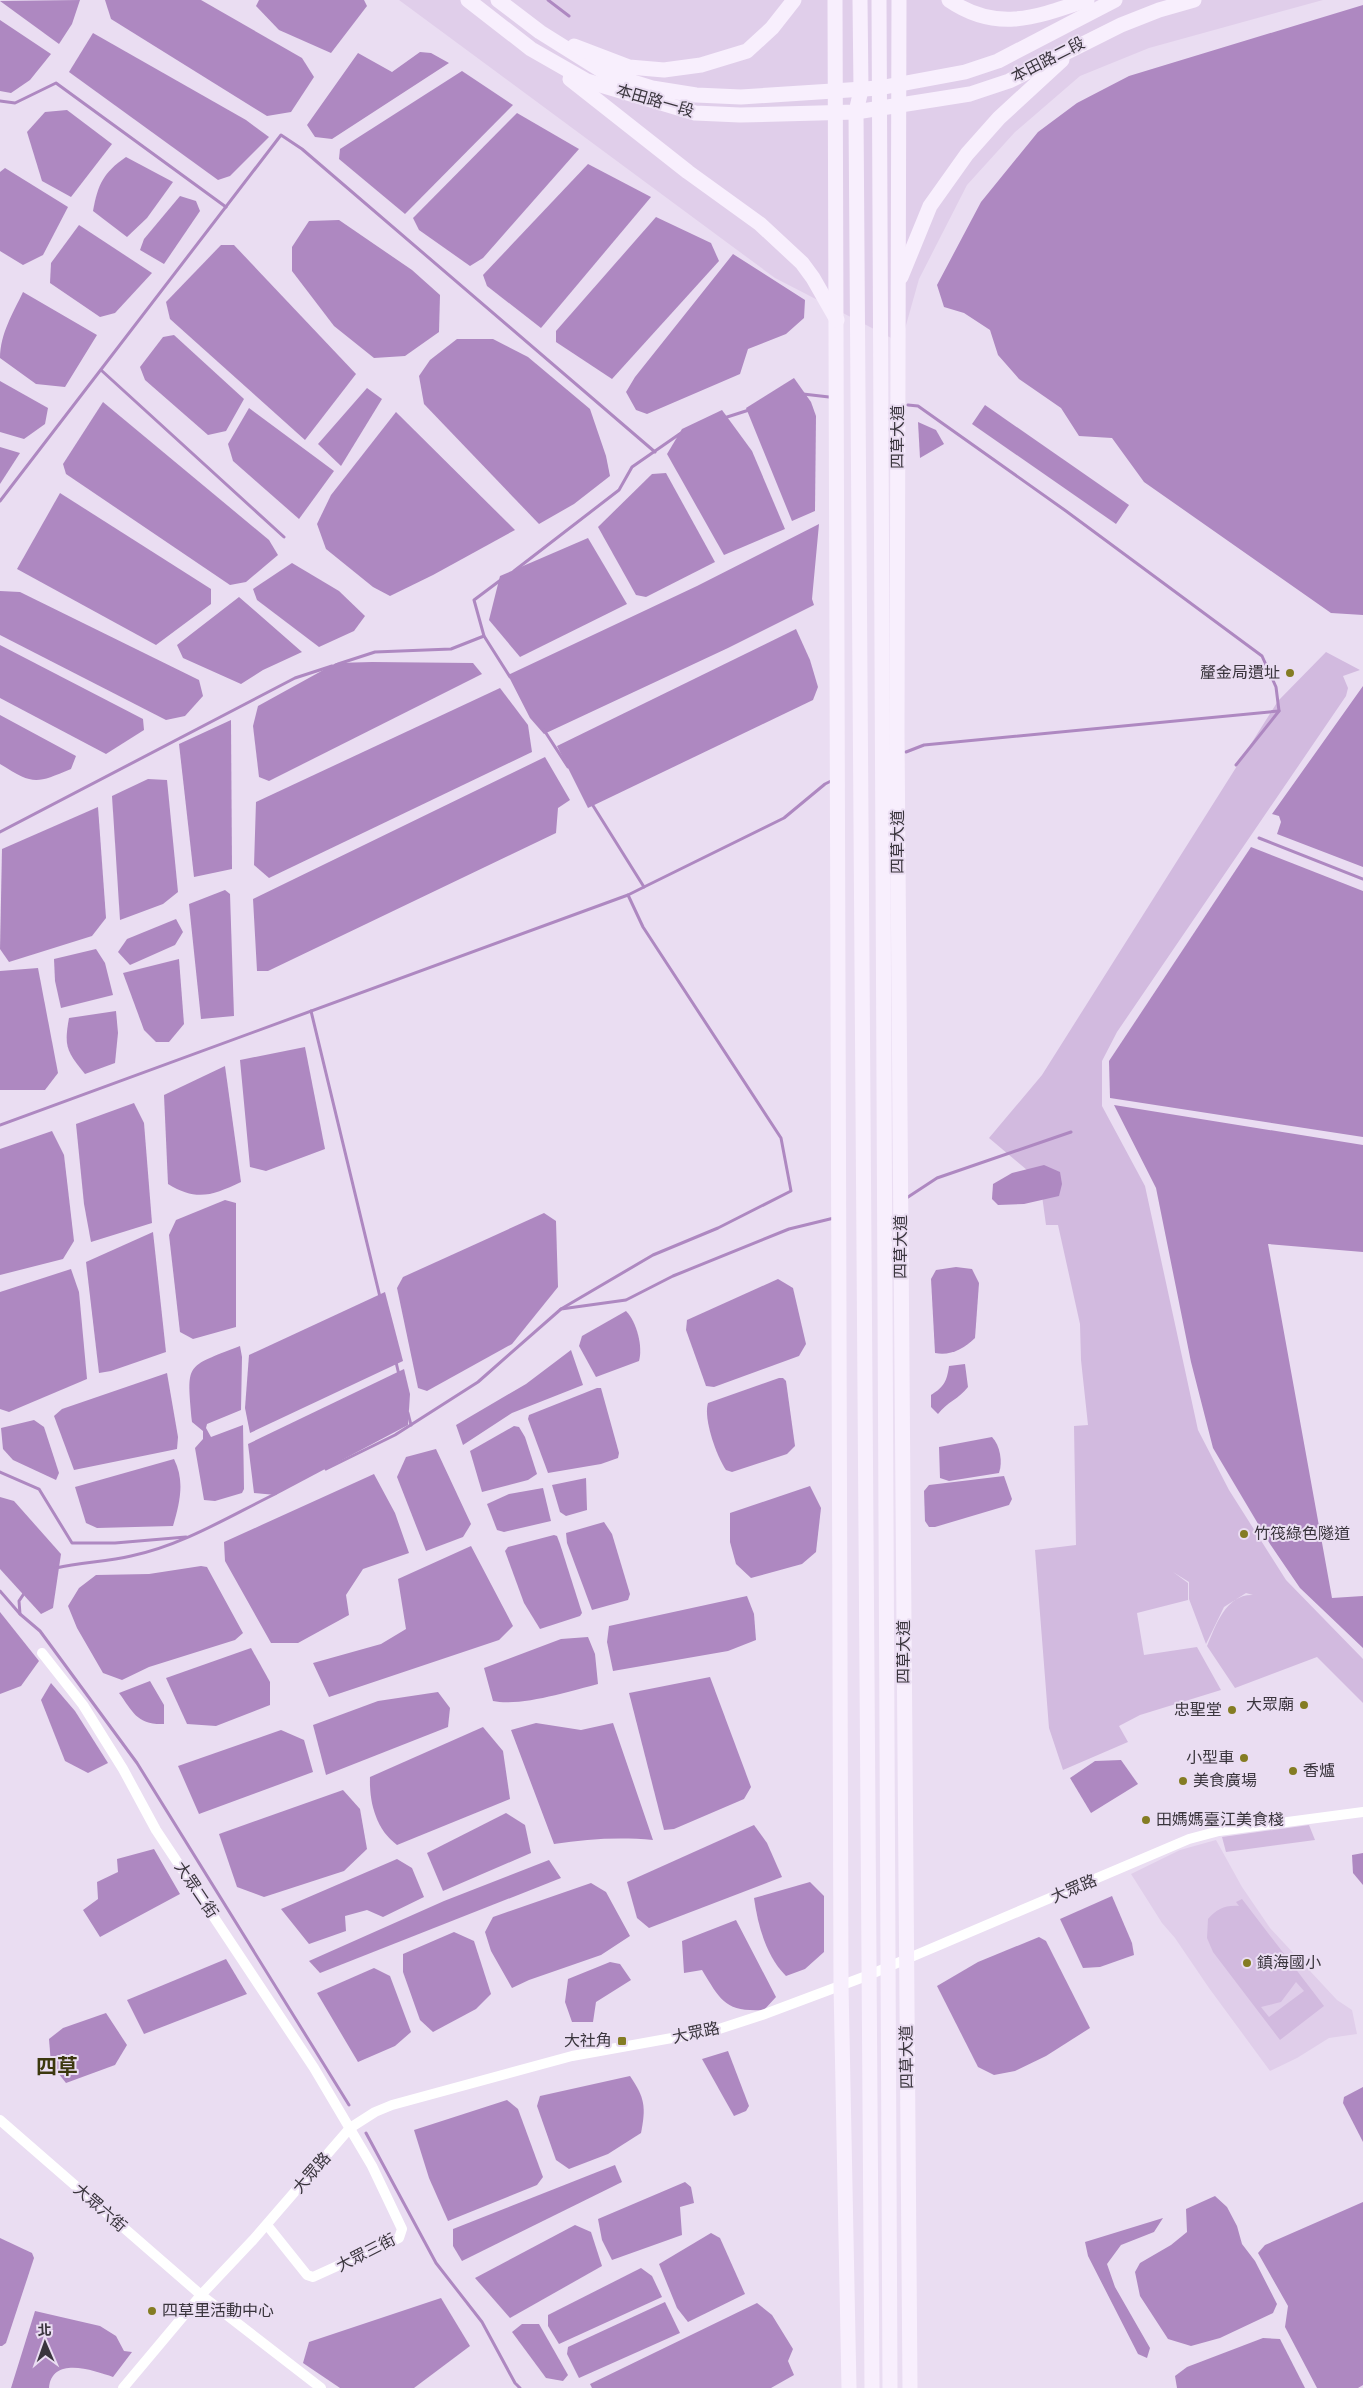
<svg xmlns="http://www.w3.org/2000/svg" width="1363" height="2388" font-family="'Nunito Sans','Noto Sans TC',sans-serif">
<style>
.built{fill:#e0ceea}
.green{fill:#d2badf;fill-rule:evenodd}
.water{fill:#ae88c1}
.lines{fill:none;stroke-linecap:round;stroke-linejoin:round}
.stream{stroke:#ae88c1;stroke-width:3}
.street{stroke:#fff;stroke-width:10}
.secondary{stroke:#f8effd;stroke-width:15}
.poi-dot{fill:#847c23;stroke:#eaddf2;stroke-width:2}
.labels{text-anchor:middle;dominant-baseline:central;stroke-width:4;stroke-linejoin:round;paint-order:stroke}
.street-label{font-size:16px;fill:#3a353d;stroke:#eaddf2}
.poi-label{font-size:16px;fill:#3a353d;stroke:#eaddf2;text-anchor:start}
.district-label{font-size:21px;font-weight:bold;fill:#3c380e;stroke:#eaddf2}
</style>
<rect width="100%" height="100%" fill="#eaddf2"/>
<!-- built -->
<g class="built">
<path d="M399,0H1323L1149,48L1080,76L1015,132L967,185L919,279L901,343L775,278Z"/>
<path d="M1216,1840L1242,1887L1270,1928L1337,2000L1352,2010L1357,2034L1329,2038L1297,2058L1270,2071L1209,1988L1175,1938L1162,1923L1131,1874L1180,1850Z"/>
</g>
<!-- green -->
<g class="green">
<path d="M1326,652L1360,670L1343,676L1348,688L1346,696L1117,1032L1102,1061V1106L1145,1186L1198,1430L1229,1490L1286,1580L1363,1659V1703L1317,1657L1235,1688L1207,1646C1216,1625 1226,1594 1253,1595L1246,1593L1224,1607L1206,1644L1189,1599V1582L1173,1572L1188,1583V1600L1137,1613L1144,1655L1197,1647L1221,1690L1140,1715L1119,1726L1128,1742L1063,1770L1049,1728L1035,1550L1076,1545L1074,1426L1088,1425L1081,1360L1080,1324L1058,1225H1046L1040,1181L989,1138L1042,1075L1278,701Z"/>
<path d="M1309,1825L1315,1840L1226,1852L1222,1837Z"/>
<path d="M1242,1899L1324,2006L1280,2040L1213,1952L1207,1938L1208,1919C1217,1909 1225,1905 1239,1906L1236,1902ZM1296,1982L1304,1991L1269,2017L1261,2007L1281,2002Z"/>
</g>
<!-- water -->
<g class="water">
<path d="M80,0L72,24L59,44L0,1Z"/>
<path d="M105,0H201L302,58L314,77L291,112L267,116L111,19Z"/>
<path d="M259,0H364L367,6L331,53L279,30L256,6Z"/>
<path d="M1363,5V615L1331,613L1144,482L1112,438L1079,436L1061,408L1019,379L998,355L990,330L964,313L944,307L937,285L981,202L1038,132L1077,103L1129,76Z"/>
<path d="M0,20L51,54L30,80L11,93L0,91Z"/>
<path d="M93,33L246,120L269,137L230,176L218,180L69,72Z"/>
<path d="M420,52L431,53L449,63L332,139L315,137L307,125L358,53L392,72Z"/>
<path d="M462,71L513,105L405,214L339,159L340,149Z"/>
<path d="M67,110L112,144L71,197L42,181L27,132L45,112Z"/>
<path d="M517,113L579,149L483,258L470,266L419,230L413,218Z"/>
<path d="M126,157L173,182L147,218L127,237L93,211C98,184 103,173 126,157Z"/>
<path d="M588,164L651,197L541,328L487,286L483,275Z"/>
<path d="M5,168L68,207L43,255L23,265L0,251V172Z"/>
<path d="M180,196L196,201L200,211L164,264L140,250L144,239Z"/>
<path d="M656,217L711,243L719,261L612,379L556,342V331Z"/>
<path d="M339,220L412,270L440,295L439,332L405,356L374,358L334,326L292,271V247L309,221Z"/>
<path d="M79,225L152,273L115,313L100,317L50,283L51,263Z"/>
<path d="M221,245H234L356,374L305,440L170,319L166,302Z"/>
<path d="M733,254L805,300L804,318L786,334L748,349L740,374L647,414L636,410L626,392L635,377Z"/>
<path d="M23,292L97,335L65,387L36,384L0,358C0,334 13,313 23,292Z"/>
<path d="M174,335L244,399L226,431L208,435L145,380L140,367L163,337Z"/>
<path d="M457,339H493L528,357L590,409L606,456L610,476L574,504L539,524L424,404L419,376L430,360Z"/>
<path d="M794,378L811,402L816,416L815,511L792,521L746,408Z"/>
<path d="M0,381L48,408L45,424L24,439L0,432Z"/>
<path d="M367,388L382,399L341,466L318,444Z"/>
<path d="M103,402L269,540L278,555L246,582L230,585L66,474L63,464Z"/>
<path d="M985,405L1129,505L1116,524L972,424Z"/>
<path d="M249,408L334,471L299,519L233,461L228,444Z"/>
<path d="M722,410L752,451L785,529L724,555L667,454L682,429Z"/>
<path d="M396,412L515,530L433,575L390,596L373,587L326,549L317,524L331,495Z"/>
<path d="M918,422L936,430L944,444L920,458Z"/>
<path d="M0,447L20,453L0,484Z"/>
<path d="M666,473L715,562L646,597L636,595L598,527L652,474Z"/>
<path d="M60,493L211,589V604L156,645L17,569Z"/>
<path d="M819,524L812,599L814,605L728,648L544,734L530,718L508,675L697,586Z"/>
<path d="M588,538L627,604L520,657L489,620L500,576Z"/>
<path d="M292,563L339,591L365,616L354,631L319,647L257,600L253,589Z"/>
<path d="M0,591L20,592L199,680L203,696L185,716L166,720L0,635Z"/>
<path d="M239,597L302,652L263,670L241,684L183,658L177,645Z"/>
<path d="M796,629L810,660L818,687L813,700L588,808L557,746Z"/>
<path d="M0,645L143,719L144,730L106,754L0,698Z"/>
<path d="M372,662L473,663L482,674L269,781L259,777L253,726L258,706L336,663Z"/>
<path d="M1363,686V867L1277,834L1281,822L1279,816L1272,814Z"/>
<path d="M500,688L528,725L532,752L269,878L254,865L256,802Z"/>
<path d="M0,715L76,756L71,769C35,784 34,785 0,764Z"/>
<path d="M231,720L232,869L194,877L179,744Z"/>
<path d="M545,757L570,800L558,808L556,833L268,971H257L253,899Z"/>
<path d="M148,779L167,780L178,892L163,904L120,920L112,796Z"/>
<path d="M98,807L106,918L92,936L9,962L0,949L2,849Z"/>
<path d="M1251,847L1363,891V1137L1110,1098L1109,1061Z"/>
<path d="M225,890L230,894L234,1016L201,1019L189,904Z"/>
<path d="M176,919L183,932L175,945L130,965L118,952L127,939Z"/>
<path d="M96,949L105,963L113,995L61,1008L55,981L54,959Z"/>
<path d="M179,959L184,1024L169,1042H156L144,1030L123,973Z"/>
<path d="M38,968L58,1073L45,1090H0V971Z"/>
<path d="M116,1011L118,1033L115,1063L85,1074C66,1051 64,1046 69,1018Z"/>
<path d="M305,1047L325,1149L266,1171L250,1167L240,1060Z"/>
<path d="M225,1066L241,1182C213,1195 197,1202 168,1184L164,1095Z"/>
<path d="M134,1103L144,1123L152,1223L91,1242L84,1204L76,1124Z"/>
<path d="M1114,1105L1363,1145V1252L1268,1244L1332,1598L1363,1596V1648L1300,1588L1270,1544L1213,1448L1191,1362L1156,1188Z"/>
<path d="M52,1131L64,1155L74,1241L63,1259L0,1275V1149Z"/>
<path d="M1044,1165L1060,1172L1062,1184L1059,1196L1024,1204L998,1205L992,1199L993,1184L1012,1173Z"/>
<path d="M225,1200L236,1203V1327L193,1339L180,1332L169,1235L176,1220Z"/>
<path d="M544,1213L556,1221L558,1287L512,1344L427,1391L418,1388L397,1288L403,1277Z"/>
<path d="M153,1232L166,1352L111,1371L99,1373L86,1262Z"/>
<path d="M956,1267L972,1269L979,1283L975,1338C964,1349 950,1356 935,1353L931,1279L936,1270Z"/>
<path d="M71,1269L79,1292L87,1379L9,1412L0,1409V1292Z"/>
<path d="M778,1279L793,1288L806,1344L799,1356L714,1387L706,1386L686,1330L687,1320Z"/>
<path d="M385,1292L403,1361L250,1433L245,1408L249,1355Z"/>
<path d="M626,1311C637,1322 643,1347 639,1361L596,1377L579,1346L582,1336Z"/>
<path d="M240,1346L242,1357L241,1410L207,1424L206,1428L211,1437L243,1425L244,1489L242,1493L215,1501L204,1500L195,1448L203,1439V1431L192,1422C187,1362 184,1368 240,1346Z"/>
<path d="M571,1350L583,1385L512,1413L463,1445L456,1425L526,1384Z"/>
<path d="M965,1364L968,1387C959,1399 947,1402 938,1414L931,1407V1395C944,1387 947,1381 949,1366Z"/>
<path d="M404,1369L410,1394L408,1425L276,1495L254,1493L248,1444Z"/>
<path d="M167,1373L178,1437L177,1449L74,1470L54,1416L62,1409Z"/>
<path d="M779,1378H783L786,1381L795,1446L787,1454L732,1472L726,1470C717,1457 703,1419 708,1403Z"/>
<path d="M597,1388H601L619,1453L618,1458L601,1464L548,1473L528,1419L529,1415Z"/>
<path d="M34,1420L44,1427L59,1473L56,1480L13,1460L3,1449L1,1428Z"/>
<path d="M514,1426L519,1427L525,1437L537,1474L528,1480L482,1492L470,1451Z"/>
<path d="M992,1437C1000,1445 1003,1462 999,1473L949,1481L940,1478L939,1447Z"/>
<path d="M436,1449L471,1524L463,1537L426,1551L397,1477L406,1457Z"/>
<path d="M174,1459C185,1481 180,1502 173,1526L97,1528L86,1523L75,1487Z"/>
<path d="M374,1474L395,1513L409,1553L363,1569L346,1595L349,1615L298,1643H271L225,1561L224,1542Z"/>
<path d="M1004,1476L1012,1499L1009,1505L935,1527H929L925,1521L924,1491L929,1485Z"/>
<path d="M586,1478L587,1510L566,1516L560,1512L552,1485Z"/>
<path d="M810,1486L821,1508L816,1552L802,1564L751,1578L736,1564L730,1542V1513Z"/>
<path d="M543,1488L551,1521L504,1532L497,1530L487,1504L509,1494Z"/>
<path d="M0,1497L14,1501L61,1554L53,1608L41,1614L0,1569Z"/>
<path d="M604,1522L612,1534L630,1594L628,1600L592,1610L567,1543L566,1533Z"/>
<path d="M554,1535L557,1536L560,1544L582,1613L580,1616L540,1629L524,1603L505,1551L508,1547Z"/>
<path d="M471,1546L513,1626L499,1640L329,1697L313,1663L381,1644L406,1629L398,1579Z"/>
<path d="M201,1566L207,1567L243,1633L235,1640L149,1667L122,1680L103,1673L77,1628L68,1606L79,1588L96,1575L149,1574Z"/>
<path d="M747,1596L754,1614L756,1640L728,1651L613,1671L607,1642L609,1626Z"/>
<path d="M0,1612L39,1661L21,1686L0,1694Z"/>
<path d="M588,1637L595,1654L598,1684C571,1691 520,1707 493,1701L484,1668L561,1639Z"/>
<path d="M251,1648L270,1682V1705L216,1726L187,1724L166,1678Z"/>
<path d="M710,1677L751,1787L744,1799L674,1829L664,1830L629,1693Z"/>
<path d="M150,1681L164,1705V1724C137,1725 133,1712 119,1693Z"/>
<path d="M51,1683L75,1711L108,1763L88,1773L65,1761L41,1700Z"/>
<path d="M438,1692L450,1708L448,1727L326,1775L313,1725L378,1701Z"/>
<path d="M536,1723L581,1730L613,1723L653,1840C619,1837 587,1839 554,1844L511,1730Z"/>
<path d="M483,1727L503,1751L510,1799L397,1845C376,1830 369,1802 370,1777Z"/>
<path d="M281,1730L304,1740L313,1772L199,1814L178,1766Z"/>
<path d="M1121,1760L1138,1784L1091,1813L1070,1778L1095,1761Z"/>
<path d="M343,1790L360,1809L367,1849L344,1871L264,1897L237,1887L219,1834Z"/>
<path d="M506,1813L525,1825L531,1853L443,1891L427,1853Z"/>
<path d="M754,1825L767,1843L782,1877L649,1928L637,1918L627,1882Z"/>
<path d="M154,1849L180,1894L100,1937L83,1910L98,1899L97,1882L118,1872L117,1859Z"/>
<path d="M1363,1853V1885L1353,1873L1352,1855Z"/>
<path d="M397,1859L412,1868L424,1897L383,1917L367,1910L345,1916L346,1931L309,1944L281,1909Z"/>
<path d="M549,1860L561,1878L320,1973L309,1961L444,1901Z"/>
<path d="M810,1882L824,1896V1952L805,1969L786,1976C766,1956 758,1926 754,1898Z"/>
<path d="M591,1883L606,1892L630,1936L601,1955L529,1980L512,1988L491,1951L485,1932L493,1917Z"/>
<path d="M1112,1896L1132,1943L1134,1955L1100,1967L1083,1968L1060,1919Z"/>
<path d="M736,1920L776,1997L764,2010C725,2012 721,2001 702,1970L684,1973L682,1941Z"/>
<path d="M454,1932L474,1941L491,1994L476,2009L433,2032L420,2020L403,1972V1954Z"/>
<path d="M1039,1937L1046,1941L1090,2028L1046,2056L1015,2071L994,2075L978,2067L937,1986L978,1962Z"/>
<path d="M226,1959L247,1994L144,2034L127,2000Z"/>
<path d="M610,1962L620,1964L631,1980L596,2002L593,2022H572L565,2002L568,1979Z"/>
<path d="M374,1968L390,1976L411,2032L395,2046L358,2062L317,1993Z"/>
<path d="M106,2013L127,2045L115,2065L66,2083L51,2064L49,2039L63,2028Z"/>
<path d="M728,2051L749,2106L746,2111L734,2116L702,2059Z"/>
<path d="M630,2076C645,2098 646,2107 641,2133L608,2154L569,2169L556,2160L537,2106L540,2096Z"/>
<path d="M1363,2087V2142L1343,2103L1344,2097Z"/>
<path d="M507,2100L518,2109L543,2177L537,2185L448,2221L429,2178L414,2130Z"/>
<path d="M615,2165L622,2182L462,2261L453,2246V2229Z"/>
<path d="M685,2182L691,2187L694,2203L680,2207L682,2235L612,2260L602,2240L598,2219Z"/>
<path d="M1215,2196L1227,2207L1237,2226L1242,2244L1255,2261L1277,2304L1273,2313L1220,2338L1191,2346L1168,2339L1140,2296L1135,2272L1140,2263L1171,2245L1187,2232L1186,2209Z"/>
<path d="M1363,2202V2385L1358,2388H1317L1285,2327L1288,2306L1258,2253L1265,2245Z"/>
<path d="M1163,2218L1154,2232L1121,2245L1107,2264L1115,2287L1150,2348L1147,2358L1138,2354L1088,2256L1085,2242Z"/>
<path d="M575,2225L591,2232L602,2266L510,2318L475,2278Z"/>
<path d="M711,2233L720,2238L745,2294L688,2322L677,2308L659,2264Z"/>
<path d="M0,2238L32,2253L34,2258L6,2343L2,2346H0Z"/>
<path d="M641,2268L652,2276L662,2297L559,2344L548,2326V2315Z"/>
<path d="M441,2298L470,2346L414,2388H340L303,2363L309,2342Z"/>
<path d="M665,2302L680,2333L579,2378L567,2354L568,2347Z"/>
<path d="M757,2303L772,2315L793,2349L788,2361L794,2375L771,2388H592L590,2384Z"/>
<path d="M35,2311L100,2326L116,2336L124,2351L132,2352L113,2377C95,2371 52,2355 49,2388H11Z"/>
<path d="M522,2324H539L568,2375L563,2381L546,2378L512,2332Z"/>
<path d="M1263,2338L1280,2339L1305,2388H1177L1175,2376L1187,2367Z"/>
</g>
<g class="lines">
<!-- stream -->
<g class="stream">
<path d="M548,0L569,16"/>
<path d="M0,101L15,103L56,83L226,207"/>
<path d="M101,370L284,537"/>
<path d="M803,394L829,397"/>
<path d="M908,405L918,406L1066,511L1262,656L1276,687L1279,711L1236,765"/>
<path d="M724,418L749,410"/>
<path d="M0,501L281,135L302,149L655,452"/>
<path d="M514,571L619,490L632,467L681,433"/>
<path d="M502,579L474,600L484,636L510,677"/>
<path d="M338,664L375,652L451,649L484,636"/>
<path d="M544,730L568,767"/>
<path d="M906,752L924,745L1279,711"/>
<path d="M0,832L295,678L332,666"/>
<path d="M1259,838L1363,879"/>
<path d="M644,887L784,818L825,784L831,781"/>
<path d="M311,1011L380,1297"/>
<path d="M0,1125L628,895"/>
<path d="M905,1199L937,1178L1071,1132"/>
<path d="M561,1309L653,1255L718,1228L791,1191L781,1138L643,927L628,895L644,887L592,804"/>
<path d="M396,1362L399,1375"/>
<path d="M408,1413L411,1425"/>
<path d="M326,1469L395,1435L478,1382L561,1309L626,1300L673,1276L789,1229L834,1218"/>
<path d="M0,1472L39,1489L72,1543H115L186,1537"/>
<path d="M56,1568C82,1562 107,1562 131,1556C183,1545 228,1517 275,1494"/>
<path d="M0,1591L20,1614L40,1631L137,1763L349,2105"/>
<path d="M20,1614L19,1601L25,1592"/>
<path d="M366,2133L436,2263L482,2322L515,2383L520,2388"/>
</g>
<!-- street -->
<g class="street">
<path d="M42,1653L83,1705L123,1769L156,1830L314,2068L372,2166L402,2229L399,2238L313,2277L307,2275L267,2225"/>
<path d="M0,2120L201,2295L321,2388"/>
<path d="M123,2388L201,2295L253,2240L350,2128L375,2112L392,2105L572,2056L716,2030L762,2015L869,1975L1189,1839L1219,1831L1363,1812"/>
</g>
<!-- secondary -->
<g class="secondary">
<path d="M468,0L531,49L587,81L695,113L740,115L856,112L970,94L1009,81L1121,25L1159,10L1194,0"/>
<path d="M498,0L540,32L607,74L652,88L696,95L741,97L879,88L965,72L998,61L1115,0"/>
<path d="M835,0L841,1985L849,2388"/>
<path d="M860,0L861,90L856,112L872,2388"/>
<path d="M879,0L890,2388"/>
<path d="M899,0L897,733L910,2388"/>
<path d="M949,0C997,33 1037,17 1087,0"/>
<path d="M574,46L629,67L664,70L701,65L747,51L772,28L794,0"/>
<path d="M570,79L688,172L760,224L802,263L813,278L837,320"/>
<path d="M901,277L930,206L967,154L999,118L1062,60"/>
</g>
</g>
<!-- markers -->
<g class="poi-dot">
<circle cx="1290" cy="673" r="5"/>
<circle cx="1244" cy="1534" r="5"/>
<circle cx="1304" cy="1705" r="5"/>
<circle cx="1232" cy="1710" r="5"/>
<circle cx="1244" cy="1758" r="5"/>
<circle cx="1293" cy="1771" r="5"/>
<circle cx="1183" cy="1781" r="5"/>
<circle cx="1146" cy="1820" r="5"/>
<circle cx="1247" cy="1963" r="5"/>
<rect x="617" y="2036" width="10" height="10" rx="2.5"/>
<circle cx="152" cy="2311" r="5"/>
</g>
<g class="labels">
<!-- street labels -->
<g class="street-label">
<text transform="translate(1048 60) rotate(-27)">本田路二段</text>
<text transform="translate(655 101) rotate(16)">本田路一段</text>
<text transform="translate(898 437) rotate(-90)">四草大道</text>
<text transform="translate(898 842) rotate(-90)">四草大道</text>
<text transform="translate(901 1247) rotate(-90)">四草大道</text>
<text transform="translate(904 1652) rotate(-90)">四草大道</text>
<text transform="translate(1074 1889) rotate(-23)">大眾路</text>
<text transform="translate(196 1890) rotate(56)">大眾二街</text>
<text transform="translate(696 2033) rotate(-12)">大眾路</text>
<text transform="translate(907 2057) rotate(-91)">四草大道</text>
<text transform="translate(312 2173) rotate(-49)">大眾路</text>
<text transform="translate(100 2208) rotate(41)">大眾六街</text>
<text transform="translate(366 2253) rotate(-27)">大眾三街</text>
</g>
<!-- poi labels -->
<g class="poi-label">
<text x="1280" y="673" text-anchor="end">釐金局遺址</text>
<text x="1254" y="1534">竹筏綠色隧道</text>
<text x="1294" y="1705" text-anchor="end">大眾廟</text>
<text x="1222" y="1710" text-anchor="end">忠聖堂</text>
<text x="1234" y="1758" text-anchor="end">小型車</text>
<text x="1303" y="1771">香爐</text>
<text x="1193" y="1781">美食廣場</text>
<text x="1156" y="1820">田媽媽臺江美食棧</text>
<text x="1257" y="1963">鎮海國小</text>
<text x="612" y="2041" text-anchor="end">大社角</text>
<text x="162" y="2311">四草里活動中心</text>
</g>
<!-- district labels -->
<g class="district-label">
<text x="57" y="2067">四草</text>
</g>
</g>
<!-- north arrow -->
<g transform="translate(45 2343) rotate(358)" stroke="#eaddf2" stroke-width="4" paint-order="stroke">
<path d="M0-4L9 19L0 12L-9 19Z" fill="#3a353d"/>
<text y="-8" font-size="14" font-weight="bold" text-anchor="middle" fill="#3a353d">北</text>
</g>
</svg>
